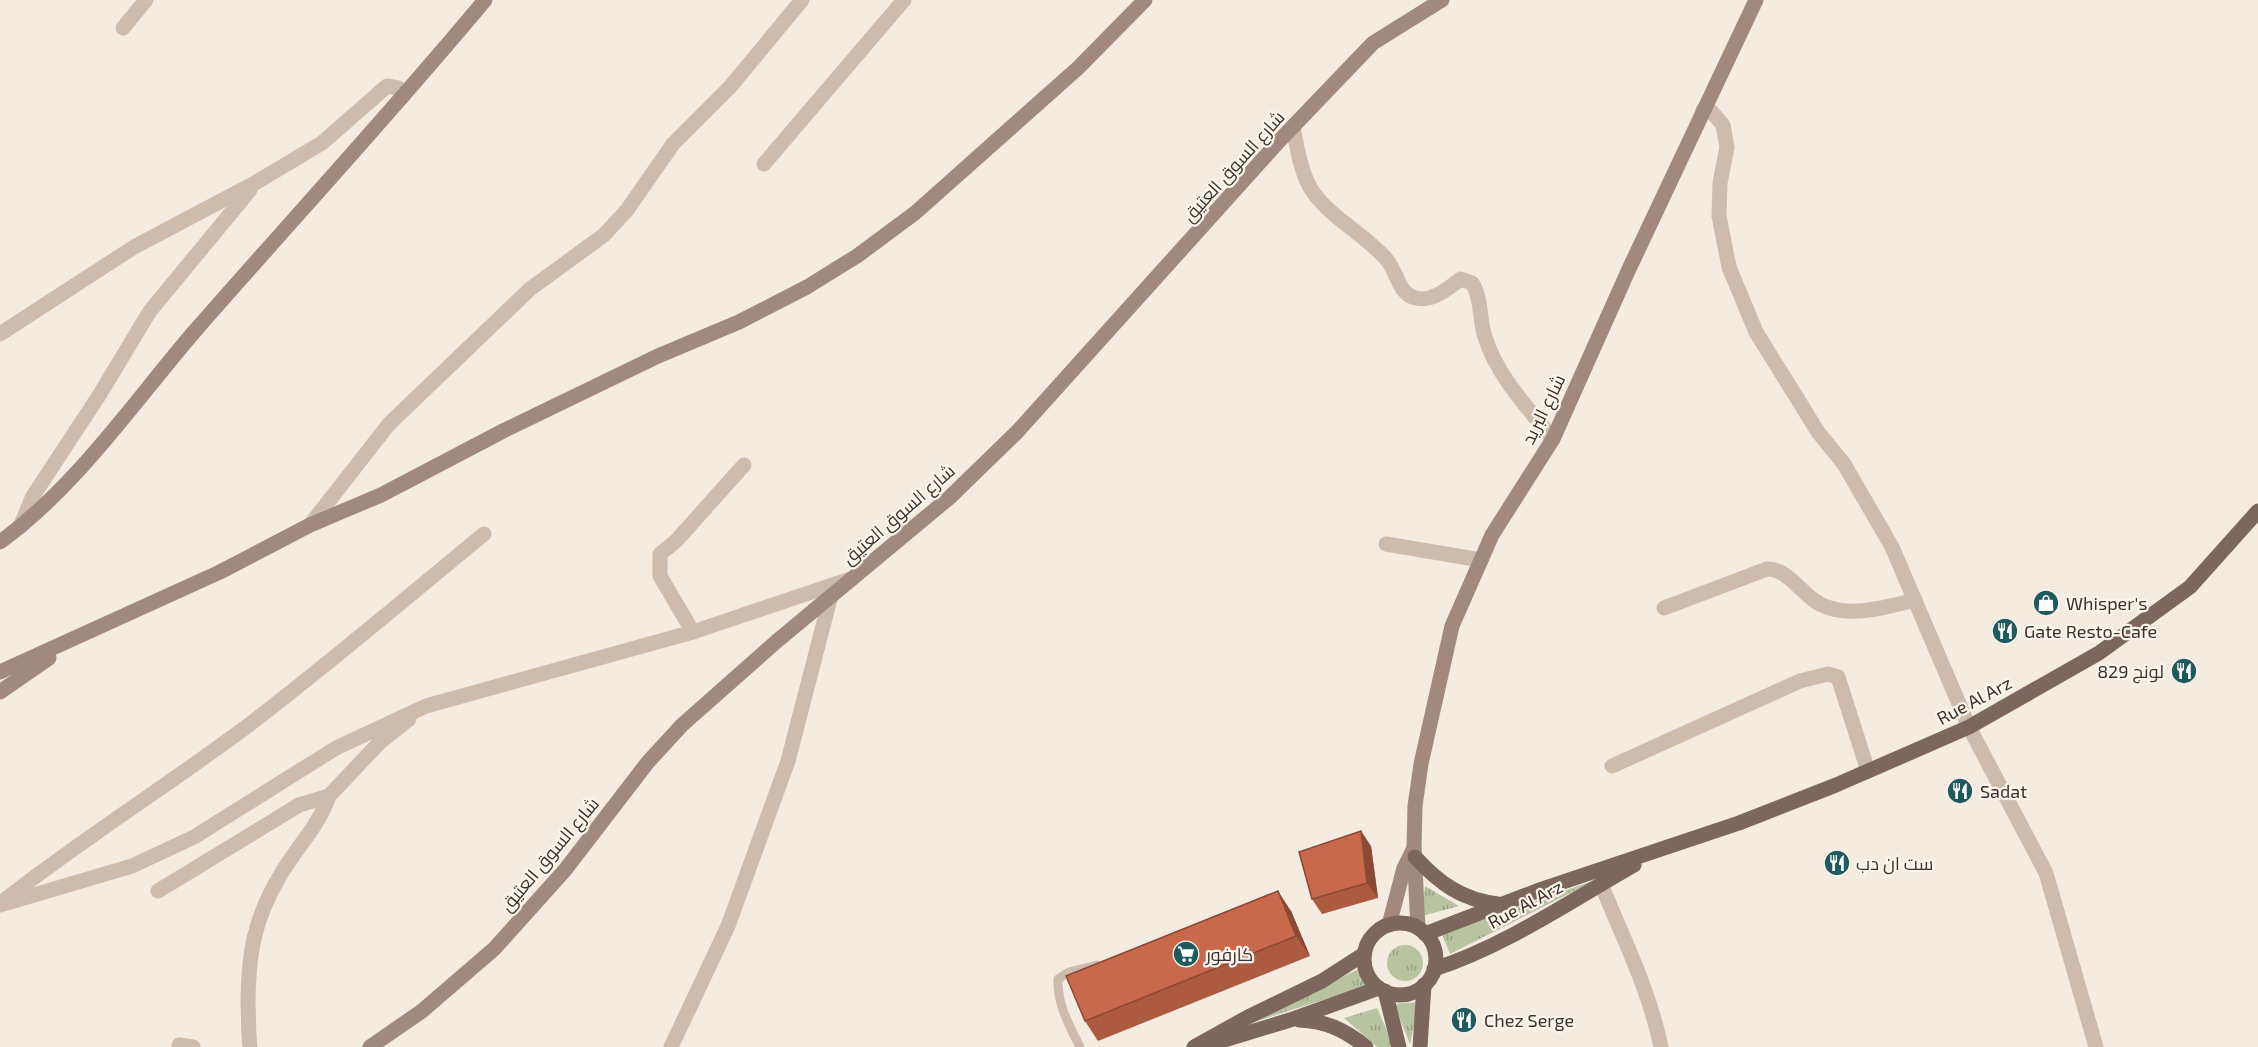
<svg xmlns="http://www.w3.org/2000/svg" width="2258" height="1047" font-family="'Exo 2',Cairo,sans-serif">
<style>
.grass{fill:url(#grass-tufts)}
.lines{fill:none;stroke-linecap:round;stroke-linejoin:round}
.lane{stroke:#cdbbac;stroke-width:9}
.street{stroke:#cdbbac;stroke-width:15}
.secondary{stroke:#a18a7d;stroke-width:15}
.primary{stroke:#7d675c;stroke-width:15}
.wall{fill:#ac5a40}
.shaded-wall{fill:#8c4a34}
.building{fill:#c8694b;stroke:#8c4a34;stroke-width:1.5}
.labels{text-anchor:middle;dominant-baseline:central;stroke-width:4.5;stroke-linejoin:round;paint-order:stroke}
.street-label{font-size:18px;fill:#3b302b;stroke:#fbf5ee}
.poi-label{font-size:18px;fill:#3b302b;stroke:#fbf5ee;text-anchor:start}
</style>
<defs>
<pattern id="grass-tufts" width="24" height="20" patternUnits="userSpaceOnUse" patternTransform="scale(1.5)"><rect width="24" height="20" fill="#b8c4a0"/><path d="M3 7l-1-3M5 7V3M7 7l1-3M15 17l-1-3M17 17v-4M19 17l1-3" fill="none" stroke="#97a083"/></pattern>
</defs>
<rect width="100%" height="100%" fill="#f4ebe1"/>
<!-- grass -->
<g class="grass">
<path d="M1598,879L1450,954L1442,934Z"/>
<path d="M1425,886L1459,906L1422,916Z"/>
<circle cx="1405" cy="963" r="18"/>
<path d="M1361,968L1367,986L1238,1027Z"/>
<path d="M1419,1002L1410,1044L1394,1004Z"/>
<path d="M1377,1008L1394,1047H1377L1344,1018Z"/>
</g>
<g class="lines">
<!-- lane -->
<path class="lane" d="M1080,1047C1069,1025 1057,1004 1058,979L1069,972L1097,965"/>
<!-- street -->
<g class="street">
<path d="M123,28L146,0"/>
<path d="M1703,110L1712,112L1723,125L1727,147L1720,183L1719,216L1729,267L1756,332L1818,432L1844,464L1892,547L1969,727L2046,873L2096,1047"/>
<path d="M1293,127C1297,147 1301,175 1313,192C1333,220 1365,234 1387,260C1398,273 1398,294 1416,298C1434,302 1448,288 1461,279L1472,283C1482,298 1479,320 1485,337C1497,376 1528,408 1553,439"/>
<path d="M764,164L904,0"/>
<path d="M0,334L134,247L255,183L322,143L387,86L398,88L404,95"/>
<path d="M310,525L389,424L530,289L604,235L627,210L673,144L730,87L802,0"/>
<path d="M20,527L33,496L100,394L150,311L250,190"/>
<path d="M1386,544L1481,560"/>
<path d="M1664,608L1767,569C1789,569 1801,594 1820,604C1848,619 1886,607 1915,600"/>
<path d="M693,632L660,576V554L676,541L744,465"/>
<path d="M1612,766L1800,681L1828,674L1838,677L1868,771"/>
<path d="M329,796L380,742L409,719"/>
<path d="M1601,884C1623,938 1649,989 1661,1047"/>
<path d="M158,891L299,805L329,796C318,827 297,847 281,874C254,918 248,955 248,1006C249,1019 248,1033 250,1047"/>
<path d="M2,902C82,839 169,785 250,724C330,663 406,598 484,534"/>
<path d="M0,905L132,866L194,837L336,748L426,706L693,632L853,578"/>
<path d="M179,1045L193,1047"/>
<path d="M671,1047L728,926L788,761L830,599"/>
</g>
<!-- secondary -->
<g class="secondary">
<path d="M0,542C77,486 133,403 194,332C291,221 391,113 485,0"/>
<path d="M0,672L220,572L310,525L381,495L505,430L658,356L739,322L807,287L857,256L915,213L1078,68L1145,0"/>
<path d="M0,692L49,658"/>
<path d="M1389,925L1404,868L1414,848"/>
<path d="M1418,928L1414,848L1415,806L1421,764L1452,626L1492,535L1553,439L1629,269L1756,0"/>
<path d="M370,1047L422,1011L494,949L565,870L648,762L682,725L777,641L949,498L1017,432L1280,140L1373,43L1442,0"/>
</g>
<!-- primary -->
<g class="primary">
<path d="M1415,857C1439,883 1462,900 1498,904"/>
<circle cx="1400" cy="959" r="36"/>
<path d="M1425,934L1542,889L1739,823L1836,785L1969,727L2099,653L2190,587L2258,511"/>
<path d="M1434,969C1505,946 1569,902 1634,865"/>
<path d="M1385,991L1399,1047"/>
<path d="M1299,1020C1326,1021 1345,1030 1366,1047"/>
<path d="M1208,1045L1290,1020L1379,988"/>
<path d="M1194,1047L1248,1017L1322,981L1364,954"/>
<path d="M1420,1047L1424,985"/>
</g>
</g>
<!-- wall -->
<g class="wall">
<path d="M1371,846L1378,898L1322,914L1312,899Z"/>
<path d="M1291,911L1310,956L1098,1041L1085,1021Z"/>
</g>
<!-- shaded-wall -->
<g class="shaded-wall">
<path d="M1361,831L1371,846L1378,898L1367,883Z"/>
<path d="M1278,891L1291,911L1310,956L1296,936Z"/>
</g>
<!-- building -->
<g class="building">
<path d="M1361,831L1367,883L1312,899L1299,852Z"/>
<path d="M1278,891L1296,936L1085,1021L1066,976Z"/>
</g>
<!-- icons -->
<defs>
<g id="shop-disc" transform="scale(1.35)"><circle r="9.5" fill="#1f5a5e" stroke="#fbf5ee"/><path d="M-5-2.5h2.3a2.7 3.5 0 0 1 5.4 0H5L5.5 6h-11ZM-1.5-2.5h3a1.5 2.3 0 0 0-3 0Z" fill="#fff"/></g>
<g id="restaurant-disc" transform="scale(1.35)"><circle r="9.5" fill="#1f5a5e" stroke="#fbf5ee"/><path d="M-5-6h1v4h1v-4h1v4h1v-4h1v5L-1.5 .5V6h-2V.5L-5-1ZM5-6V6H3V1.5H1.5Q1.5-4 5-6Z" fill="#fff"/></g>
<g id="supermarket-disc" transform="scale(1.35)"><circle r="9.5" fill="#1f5a5e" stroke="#fbf5ee"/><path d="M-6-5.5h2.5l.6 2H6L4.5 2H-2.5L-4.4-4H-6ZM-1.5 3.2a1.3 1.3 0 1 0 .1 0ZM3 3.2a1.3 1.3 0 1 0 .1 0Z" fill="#fff"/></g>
</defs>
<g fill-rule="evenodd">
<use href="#shop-disc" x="2046" y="603"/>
<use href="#restaurant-disc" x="2005" y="631"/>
<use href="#restaurant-disc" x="2184" y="671"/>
<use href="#restaurant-disc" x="1960" y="791"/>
<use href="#restaurant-disc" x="1837" y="863"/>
<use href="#supermarket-disc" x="1186" y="954"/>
<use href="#restaurant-disc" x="1464" y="1020"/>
</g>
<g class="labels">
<!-- street labels -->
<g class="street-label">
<text transform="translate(1233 166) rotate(-48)">شارع السوق العتيق</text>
<text transform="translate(1543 409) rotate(-64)">شارع البريد</text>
<text transform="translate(898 514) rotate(-41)">شارع السوق العتيق</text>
<text transform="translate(1974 700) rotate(-28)">Rue Al Arz</text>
<text transform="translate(549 854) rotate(-50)">شارع السوق العتيق</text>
<text transform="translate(1525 904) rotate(-28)">Rue Al Arz</text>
</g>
<!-- poi labels -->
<g class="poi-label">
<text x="2066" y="603">Whisper's</text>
<text x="2024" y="631">Gate Resto-Cafe</text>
<text x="2164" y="671" text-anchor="end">لونج 829</text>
<text x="1980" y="791">Sadat</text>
<text x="1856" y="863">ست ان دب</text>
<text x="1206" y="954">كارفور</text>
<text x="1484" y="1020">Chez Serge</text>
</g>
</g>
</svg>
